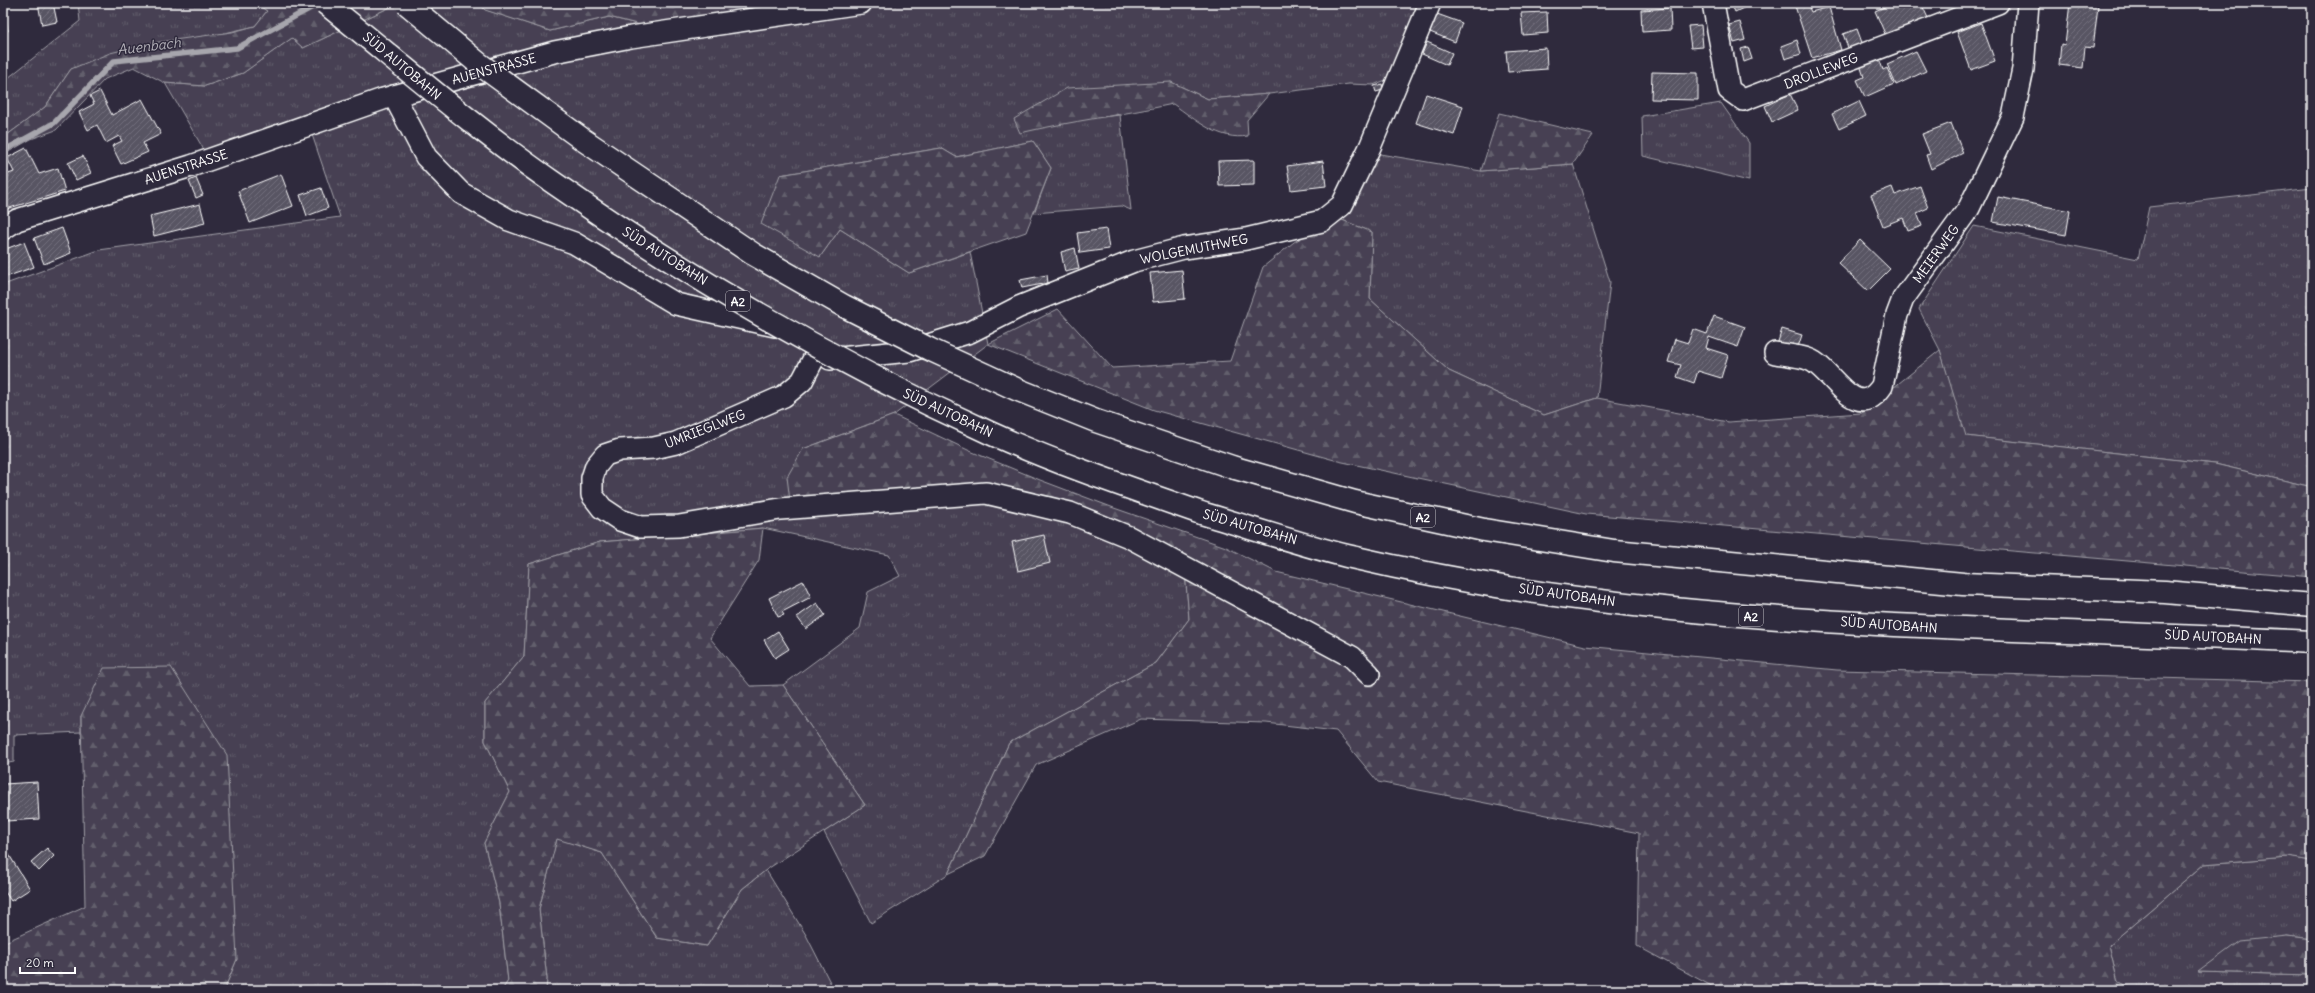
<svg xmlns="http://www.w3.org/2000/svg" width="2315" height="993" font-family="Delius,sans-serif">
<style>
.grass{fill:url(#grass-tufts);stroke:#a2a0a8}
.forest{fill:url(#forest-firs);stroke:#a2a0a8}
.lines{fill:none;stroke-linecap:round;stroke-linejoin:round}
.stream{stroke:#a7a6ad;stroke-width:5.5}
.building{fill:url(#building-hatch);stroke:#fff}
.minor-casing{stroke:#fff;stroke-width:24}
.highway-casing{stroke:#fff;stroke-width:25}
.minor{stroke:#2f2a3d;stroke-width:21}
.highway{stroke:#2f2a3d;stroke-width:22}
.highway-bridge-casing{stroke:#fff;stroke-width:25;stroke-linecap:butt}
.highway-bridge{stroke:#2f2a3d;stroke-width:22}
.labels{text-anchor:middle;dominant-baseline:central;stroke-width:3;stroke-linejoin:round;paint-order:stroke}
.shield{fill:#2f2a3d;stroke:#c1bfc5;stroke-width:1}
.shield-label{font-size:12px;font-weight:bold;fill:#fff}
.street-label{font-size:13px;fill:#fff;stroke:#2f2a3d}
.water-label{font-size:14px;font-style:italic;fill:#b6b4bb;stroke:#2f2a3d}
</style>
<defs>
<pattern id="grass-tufts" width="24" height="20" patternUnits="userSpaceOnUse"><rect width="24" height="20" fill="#464152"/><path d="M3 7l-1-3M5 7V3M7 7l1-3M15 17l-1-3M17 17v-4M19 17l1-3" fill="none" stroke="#625e6c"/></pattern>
<pattern id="forest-firs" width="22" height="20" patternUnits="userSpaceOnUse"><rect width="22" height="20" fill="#464152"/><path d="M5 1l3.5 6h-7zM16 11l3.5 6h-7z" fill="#625e6c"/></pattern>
<pattern id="building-hatch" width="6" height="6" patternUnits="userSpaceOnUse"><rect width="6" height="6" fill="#595564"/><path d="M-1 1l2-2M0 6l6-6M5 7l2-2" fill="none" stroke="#726e7b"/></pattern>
</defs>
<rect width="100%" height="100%" fill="#2f2a3d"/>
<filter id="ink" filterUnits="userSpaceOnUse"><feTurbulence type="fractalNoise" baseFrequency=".025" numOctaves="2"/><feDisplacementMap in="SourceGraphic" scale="8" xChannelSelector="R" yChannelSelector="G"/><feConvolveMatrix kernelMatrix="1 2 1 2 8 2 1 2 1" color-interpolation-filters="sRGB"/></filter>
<g filter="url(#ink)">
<!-- grass -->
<g class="grass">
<path d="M78,3H255L267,11L255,26L71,69L45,107L3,138V82L80,21Z"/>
<path d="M399,3H478L486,10L550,31L609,17L649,27L808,3H1422L1391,78L1373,85L1349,84L1269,94L1208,99L1171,82L1075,120L1120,115L1131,210L1121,206L1034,213L1051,168L1033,141L956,157L941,148L780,175L820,257L840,229L909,273L970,252L988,344L894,415L803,449L989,489L1184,559L1189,619L1156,663L1009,743L948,874L871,923L824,832L865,805L783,685L860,628L868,592L900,576L889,555L763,528L600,542L529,564L524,656L485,703V741L510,792L484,843L499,903L508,981L502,990H224L237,959L81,716V732L14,735V762L3,764V285L99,250L340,217L306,117L204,150L165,83L205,86L243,73L292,38L303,48Z"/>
<path d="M1721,103L1749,143V181L1643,156L1642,116Z"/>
<path d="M1362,151L1481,171L1573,164L1610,282L1597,398L1544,415L1449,371L1370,299L1372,232L1337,218Z"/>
<path d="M2312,188V487L2215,464L1965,436L1940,350L1919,309L1974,226L2138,259L2149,207Z"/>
<path d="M557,838L602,853L657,938L707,946L742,889L766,870L806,935L834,990H546L547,979L539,909Z"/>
<path d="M2287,857L2312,861V939L2287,936L2199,972L2312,975V990H2136L2118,982L2109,945L2204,864Z"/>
</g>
<!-- forest -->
<g class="forest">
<path d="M255,3H399L303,48L292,38L243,73L205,86L165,83L134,67L105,79L56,130L31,139L3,155V138L45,107L71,69L110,53L152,43L232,32L255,26L267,11Z"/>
<path d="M478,3H808L649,27L609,17L550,31L485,10Z"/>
<path d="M1171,82L1208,99L1269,94L1247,120L1248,136C1219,141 1196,120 1173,104C1122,115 1071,121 1020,133L1014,119L1067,88Z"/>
<path d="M1499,113L1593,135L1573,164L1481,171Z"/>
<path d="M1033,141L1051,168L1026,232L909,273L840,229L820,257L761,224L780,175L941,148L956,157Z"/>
<path d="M1337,218L1372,232L1370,299L1449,371L1544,415L1597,398L1728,422L1862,413L1940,350L1966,436L2215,464L2312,487V577L1586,514L1338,461L1154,410L988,344L1058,309L1112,368L1230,361L1263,267L1294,242Z"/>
<path d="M894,415L970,451L1040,480L1114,508L1226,547L1276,572L1585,646L1837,670L2312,682V861L2287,857L2204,864L2109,945L2118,982L2136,990H1719L1637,946L1639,833L1378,782L1336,731L1266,723L1141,719L1036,765L985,856L948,874L1009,743L1156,663L1189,619L1184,559L989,489L790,501L787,477L803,449Z"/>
<path d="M763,528L759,560L710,638L750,686L783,685L865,805L766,870L742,889L707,946L657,938L602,853L557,839L539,909L547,979L546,990H502L508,981L499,903L484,843L510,792L485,741V703L524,656L529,564L600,542Z"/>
<path d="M171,667L227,755L237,959L224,990H3V943L85,906L81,716L104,668Z"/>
<path d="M2287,936L2312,939V975L2198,972L2240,941Z"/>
</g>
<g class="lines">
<!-- stream -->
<g class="stream">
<path d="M606,3L673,6L685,3"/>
<path d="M3,151L54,123L114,61L237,48L320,3"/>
</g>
</g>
<!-- building -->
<g class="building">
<path d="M3,3L8,31H3Z"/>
<path d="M38,3H53L57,22L42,25Z"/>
<path d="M1731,3H1754L1735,12Z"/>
<path d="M1794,3H1807L1811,12L1829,7L1841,50L1812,58Z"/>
<path d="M1894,3H1921L1928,18L1886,36L1875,11Z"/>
<path d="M2070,3L2098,6L2093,48L2085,47L2083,68L2059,65L2061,44L2065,45Z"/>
<path d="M1670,8L1671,30L1642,32L1641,10Z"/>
<path d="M1547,12L1548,33L1523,35L1521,13Z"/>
<path d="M1437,14L1462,23L1455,42L1430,32Z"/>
<path d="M1740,22L1745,40L1734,43L1729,25Z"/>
<path d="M1981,23L1995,61L1971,70L1957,32Z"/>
<path d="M1701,25L1703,47L1691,48L1688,26Z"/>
<path d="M1857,29L1864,48L1850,53L1843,34Z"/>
<path d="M1797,40L1801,54L1785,59L1781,46Z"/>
<path d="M1427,42L1452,53L1447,65L1422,54Z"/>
<path d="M1748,47L1752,59L1744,62L1741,49Z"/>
<path d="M1546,48L1547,69L1508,72L1506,51Z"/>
<path d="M1916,51L1926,71L1896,85L1887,64Z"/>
<path d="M1879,58L1883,70L1887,68L1894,84L1865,97L1857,80L1864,77L1860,65Z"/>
<path d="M1652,72L1698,73V100L1651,99Z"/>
<path d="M1382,84L1383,90L1376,92L1374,86Z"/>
<path d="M100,91L112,115L142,99L161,134L143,143L148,152L121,164L112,146L122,141L119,136L106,143L97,125L88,130L79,112L94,104L90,96Z"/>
<path d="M1426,94L1463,106L1454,135L1416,123Z"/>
<path d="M1790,94L1798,110L1772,122L1765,106Z"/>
<path d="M1859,101L1866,116L1839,129L1832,114Z"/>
<path d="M1951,123L1963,153L1931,169L1926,155L1930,154L1922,134Z"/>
<path d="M26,148L39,174L58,168L65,191L3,210V176L14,172L7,158Z"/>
<path d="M83,156L91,173L76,180L68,163Z"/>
<path d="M1254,160V185L1219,186L1218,161Z"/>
<path d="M1323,161L1326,186L1291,190L1287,166Z"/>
<path d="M281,174L293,206L250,223L238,191Z"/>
<path d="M196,178L203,195L196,198L189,181Z"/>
<path d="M1920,186L1928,208L1917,213L1922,226L1908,231L1903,218L1883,226L1871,195L1892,187L1895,195Z"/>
<path d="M321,188L328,208L307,216L300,195Z"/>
<path d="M1998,197L2070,211L2066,235L1993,222Z"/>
<path d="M200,204L205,223L154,236L150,216Z"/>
<path d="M62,228L71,253L44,264L34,238Z"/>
<path d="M1106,229L1109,249L1080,253L1077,233Z"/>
<path d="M1860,240L1890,269L1868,291L1838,263Z"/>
<path d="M24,242L34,267L3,278V250Z"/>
<path d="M1075,248L1079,269L1065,272L1061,252Z"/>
<path d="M1182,270L1185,299L1153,302L1150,273Z"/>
<path d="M1047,275L1048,283L1022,288L1020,280Z"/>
<path d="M1714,316L1745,327L1738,347L1709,337L1706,348L1728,355L1721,378L1698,371L1694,383L1677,377L1681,365L1668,362L1675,339L1688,343L1693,329L1707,334Z"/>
<path d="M1782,329L1802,335L1797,350L1777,345Z"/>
<path d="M1044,535L1050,563L1018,571L1012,542Z"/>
<path d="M803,581L811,597L782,612L784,615L778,617L769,598Z"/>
<path d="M817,603L825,615L806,629L797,617Z"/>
<path d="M778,631L789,649L775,658L764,640Z"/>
<path d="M37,782L39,819L6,821L4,784Z"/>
<path d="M47,848L54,856L39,871L31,862Z"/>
<path d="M8,853L30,889L11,901L3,889V856Z"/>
</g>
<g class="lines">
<!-- minor casing -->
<g class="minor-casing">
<g id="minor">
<path d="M1713,3L1729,90L1743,100L1998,3"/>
<path d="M394,96L426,157L461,193L509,220L574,243L676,304L775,326"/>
<path d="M3,229L17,220L191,166L383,99L554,52L631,37L861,3"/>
<path d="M1775,353C1786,355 1805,356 1814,362C1835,375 1857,423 1882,386L1897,315L1903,299L1969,208L2013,117L2023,69L2028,3"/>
<path d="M830,359L909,351L970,332L1019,307L1134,261L1184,248L1246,239L1322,221L1342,205L1370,147L1430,3"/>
<path d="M813,360L802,381L784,396L676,443L654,448L620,450L605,455L596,466L592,478V495L602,508L620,520L641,527L679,526L780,509L986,493L1070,513L1129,537L1352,657L1369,674"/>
</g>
</g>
<!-- highway casing -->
<g class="highway-casing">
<g id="highway">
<path d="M1235,468L1355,502L1484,530L1614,551L1963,584L2165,592L2312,605"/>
<path d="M1201,513C1249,527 1298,544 1347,556C1420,573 1495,587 1569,597C1815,630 2064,629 2312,642"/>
</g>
</g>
<!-- minor -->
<use href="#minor" class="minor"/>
<!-- highway -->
<use href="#highway" class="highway"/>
<!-- highway-bridge casing -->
<g class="highway-bridge-casing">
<g id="highway-bridge">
<path d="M325,3C400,63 472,126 551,181C689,278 836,363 990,433C1058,464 1130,488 1201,513"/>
<path d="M406,3L478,63L582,139L753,254L844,306L929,349L1016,389L1096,421L1235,468"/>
</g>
</g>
<!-- highway-bridge -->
<use href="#highway-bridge" class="highway-bridge"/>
</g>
</g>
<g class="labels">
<!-- shield labels -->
<g class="shield">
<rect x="726" y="291" width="24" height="20" rx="3"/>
<rect x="1411" y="507" width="24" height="20" rx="3"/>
<rect x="1739" y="606" width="24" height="20" rx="3"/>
</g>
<g class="shield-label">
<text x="738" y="301">A2</text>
<text x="1423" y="517">A2</text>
<text x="1751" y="616">A2</text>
</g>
<!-- street labels -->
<g class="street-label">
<text transform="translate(402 66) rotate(40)">SÜD AUTOBAHN</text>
<text transform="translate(494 69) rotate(-15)">AUENSTRASSE</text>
<text transform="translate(1821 71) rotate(-21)">DROLLEWEG</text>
<text transform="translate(186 167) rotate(-18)">AUENSTRASSE</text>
<text transform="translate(1194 249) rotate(-11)">WOLGEMUTHWEG</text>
<text transform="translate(1936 254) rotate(-54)">MEIERWEG</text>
<text transform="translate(665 256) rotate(32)">SÜD AUTOBAHN</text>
<text transform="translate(948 413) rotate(25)">SÜD AUTOBAHN</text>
<text transform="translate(705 429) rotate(-21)">UMRIEGLWEG</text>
<text transform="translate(1250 527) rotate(16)">SÜD AUTOBAHN</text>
<text transform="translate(1567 595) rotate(8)">SÜD AUTOBAHN</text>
<text transform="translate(1889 625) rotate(4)">SÜD AUTOBAHN</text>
<text transform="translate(2213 637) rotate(3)">SÜD AUTOBAHN</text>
</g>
<!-- water labels -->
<g class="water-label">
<text transform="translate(149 46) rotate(-7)">Auenbach</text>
</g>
</g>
<!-- margin -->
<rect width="2315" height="993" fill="none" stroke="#2f2a3d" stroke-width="16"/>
<rect x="8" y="8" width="2299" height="977" fill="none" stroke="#fff" stroke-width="1.5" filter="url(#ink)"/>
<!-- scale -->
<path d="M20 967v6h55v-6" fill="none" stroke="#ffffff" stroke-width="2"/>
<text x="26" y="967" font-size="12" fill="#ffffff" stroke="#2f2a3d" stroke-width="3" paint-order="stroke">20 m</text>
</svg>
